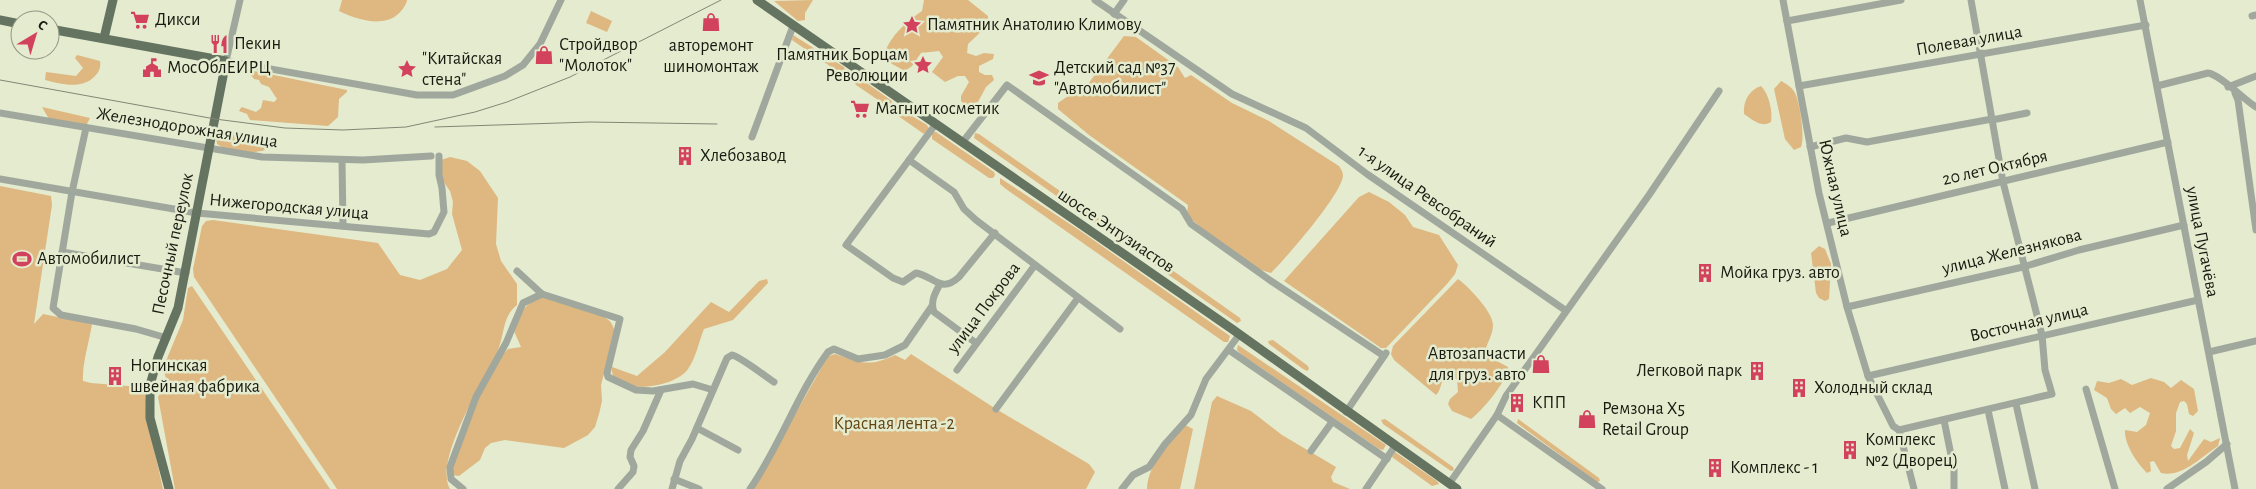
<svg xmlns="http://www.w3.org/2000/svg" width="2256" height="489" font-family="'Alegreya Sans',sans-serif">
<style>
.green{fill:#deb880}
.lines{fill:none;stroke-linecap:round;stroke-linejoin:round}
.minor{stroke:#a0a89e;stroke-width:7}
.major{stroke:#657361;stroke-width:9}
.rail{stroke:#828773;stroke-width:1}
.labels{text-anchor:middle;dominant-baseline:central;stroke-width:5;stroke-linejoin:round;paint-order:stroke}
.poi-label{font-size:18px;fill:#181a10;stroke:#e4ebcf;text-anchor:start}
.street-label{font-size:18px;fill:#181a10;stroke:#e4ebcf}
.park-label{font-size:18px;fill:#624410;stroke:#e4ebcf}
</style>
<rect width="100%" height="100%" fill="#e4ebcf"/>
<!-- green -->
<g class="green">
<path d="M342,0H407V1C395,31 362,22 339,11Z"/>
<path d="M813,0L805,13V20L798,21L774,1Z"/>
<path d="M924,0H968L988,16V25L968,44L967,53L976,56L984,53L994,54L993,59L979,66V72L985,75H992L994,80L986,87L978,102L966,106L961,101V96L969,82L965,76H958L945,82L932,72L943,57L939,51L921,53L912,66L905,71L892,64L884,55C890,36 907,21 922,11Z"/>
<path d="M591,11L612,21L607,32L586,23Z"/>
<path d="M793,35L844,67L846,72L844,74L840,73L792,40Z"/>
<path d="M1124,36L1136,37L1178,67L1185,78L1191,75L1232,103L1269,121L1339,166C1341,169 1343,172 1343,176C1341,195 1286,258 1271,273C1244,267 1212,236 1191,219L1187,214L1188,205L1089,135L1058,109V103L1071,94L1077,86L1088,84Z"/>
<path d="M77,55L100,61C101,68 99,72 95,76C82,90 61,84 45,80L46,72L76,76L83,68L75,58Z"/>
<path d="M244,69L347,90V92L339,99L338,117L328,126L250,120L247,114L239,111L240,109L242,107L256,112L261,108L263,100L274,102L277,99L269,87L261,84L259,80L254,79L250,74L245,73Z"/>
<path d="M858,77L892,101L891,105L887,106L856,85L853,81Z"/>
<path d="M1781,81C1787,84 1793,88 1796,95C1800,106 1805,137 1801,147L1794,150L1785,139L1774,89Z"/>
<path d="M1761,86C1769,94 1773,112 1771,122C1761,128 1753,120 1744,114C1743,101 1749,90 1761,86Z"/>
<path d="M42,107L90,118L86,126L49,119Z"/>
<path d="M897,107L927,125L929,129L924,134L894,113Z"/>
<path d="M932,132H936L994,172L995,175L993,178H989L932,139Z"/>
<path d="M235,133L250,134L274,147C255,154 235,156 217,144L216,137L221,134Z"/>
<path d="M975,133L979,134L1240,318L1241,321L1237,323L974,138Z"/>
<path d="M450,157L467,161L480,171L498,198L496,244L501,261L517,284V305C502,317 505,333 498,350C486,378 433,460 450,489H337L194,277L193,269L202,226L206,221L213,220L378,243L400,275L420,280L447,269L462,250L452,214L453,202L450,191L441,178V160Z"/>
<path d="M1000,178L1082,232L1230,336L1228,342H1224L1006,189L1000,184Z"/>
<path d="M0,186L51,196L52,205L34,324L43,314L92,324C89,343 82,364 83,381L91,383L140,387L145,393L148,422L163,489H0Z"/>
<path d="M1369,192L1389,202L1405,215L1413,227L1439,235L1458,265L1455,274L1447,284L1386,348H1381L1284,281L1359,197Z"/>
<path d="M1819,246L1825,249L1831,264L1829,299L1825,301L1819,298L1816,293L1811,253Z"/>
<path d="M767,279L768,283L733,320L704,329C699,341 696,358 688,369C675,389 608,397 612,367L637,376L665,352L711,302L729,312L759,281Z"/>
<path d="M1458,279C1468,286 1493,312 1493,325C1493,335 1487,342 1485,352L1495,360L1508,367C1509,379 1482,411 1471,419L1452,411L1448,404L1450,399L1458,392L1457,380L1452,375L1446,374C1440,381 1442,389 1436,395L1394,360L1391,354L1393,346Z"/>
<path d="M192,286L330,489H175L158,397L167,382L163,368L183,320L188,288Z"/>
<path d="M542,297C562,303 590,307 607,319C612,322 614,328 615,333L601,385L602,401L599,414L595,427L588,435L564,448L505,440L491,443L485,448L480,460L459,476L453,475L451,470C466,436 482,374 508,349L521,347L514,331C521,313 522,305 542,297Z"/>
<path d="M1273,340L1308,366L1309,369L1307,371L1303,369L1269,344L1268,341Z"/>
<path d="M1238,345L1386,445L1383,450L1379,449L1242,355L1237,350Z"/>
<path d="M835,354C860,362 868,368 895,355L905,360L911,354L996,409L1089,464L1095,472L1086,489H753L823,365L829,356Z"/>
<path d="M2151,378L2164,382L2171,388L2181,380L2194,389L2198,411L2193,416L2189,414L2187,404L2184,401L2180,402L2176,413V431L2171,446L2174,449L2180,448L2190,429L2194,433L2187,455L2188,461L2204,439L2211,442L2220,438L2218,446C2201,457 2182,478 2161,473L2154,461L2150,462L2151,471L2147,473C2137,463 2124,444 2125,430L2137,432L2146,425L2150,413L2140,407L2130,413L2125,408L2116,414L2111,409L2107,398L2094,390L2097,381L2109,383L2121,379L2132,385Z"/>
<path d="M1217,396L1251,411L1282,435L1336,467L1331,477L1333,482L1350,489H1194L1212,402Z"/>
<path d="M1385,419L1453,467L1454,470L1451,471L1383,424L1381,420Z"/>
<path d="M1518,419L1599,478L1600,481L1597,482L1517,423Z"/>
<path d="M1185,425L1193,429L1180,489H1147C1148,464 1169,443 1185,425Z"/>
<path d="M1395,452L1437,481L1439,484L1432,486L1392,457Z"/>
</g>
<g class="lines">
<!-- minor -->
<g class="minor">
<path d="M240,0L226,61L417,95H453L505,76L523,65L540,44L561,0"/>
<path d="M1095,0L1232,94L1306,128L1367,174L1565,310"/>
<path d="M1783,0L1819,193L1847,307L1868,376L1893,426L1899,430L1914,489"/>
<path d="M2140,0L2235,489"/>
<path d="M1114,14L1124,0"/>
<path d="M2252,16L2256,15"/>
<path d="M1787,21L1901,0"/>
<path d="M1799,86L2146,25"/>
<path d="M2157,86L2208,73C2221,75 2243,99 2256,107"/>
<path d="M2228,87L2256,76"/>
<path d="M2235,93L2238,100L2256,230"/>
<path d="M0,113L262,157L363,160L431,156"/>
<path d="M1992,120L2027,113"/>
<path d="M935,125L846,245L893,278L903,282L916,273C934,276 941,294 959,277L995,233"/>
<path d="M86,128L72,192L53,308L61,315L136,329L167,338"/>
<path d="M752,137L793,26"/>
<path d="M962,143L1007,85L1182,209L1191,224L1271,281L1384,356"/>
<path d="M1810,147L1846,138L1867,142L1992,119"/>
<path d="M342,160L343,226"/>
<path d="M909,160L954,192L964,209L976,220L1120,329"/>
<path d="M0,179L197,213L429,234L434,232L444,212L442,188L439,175V156"/>
<path d="M1828,223L2168,142"/>
<path d="M62,252L186,273"/>
<path d="M517,271L542,294L620,319L607,373L608,377L636,390L653,391L693,384L713,390"/>
<path d="M940,284C935,293 930,302 934,312L976,343"/>
<path d="M1847,307L2023,267L2079,250L2184,225"/>
<path d="M1229,350L1387,459"/>
<path d="M2209,352L2256,341"/>
<path d="M957,370L1035,265"/>
<path d="M1868,376L2198,300"/>
<path d="M2086,389L2115,489"/>
<path d="M2016,404L2035,489"/>
<path d="M996,409L1078,298"/>
<path d="M1988,410L2005,489"/>
<path d="M1346,412L1386,353"/>
<path d="M1497,415L1602,489"/>
<path d="M1944,420L1954,470V489"/>
<path d="M697,428L738,450"/>
<path d="M1899,430L2052,394L2045,370L2042,335L2003,182L1971,0"/>
<path d="M1311,451L1332,422"/>
<path d="M674,479L699,489"/>
<path d="M1449,484L1497,415L1506,396L1649,195L1719,91"/>
<path d="M463,489L451,479L450,467L476,397L506,343L523,303L542,294"/>
<path d="M618,489L633,472L634,466L630,457L631,450L643,431L661,390"/>
<path d="M672,489L680,461L692,439L727,358L732,355C739,356 765,376 774,382"/>
<path d="M750,489C780,446 797,394 828,352L834,349L858,359L885,355L905,345L932,306"/>
<path d="M1122,489L1133,475L1149,467L1165,444L1191,415L1206,379L1239,335"/>
<path d="M1366,489L1395,446"/>
<path d="M2167,489L2206,462L2227,444"/>
</g>
<!-- major -->
<g class="major">
<path d="M757,0L1232,329L1457,489"/>
<path d="M0,20L20,24"/>
<path d="M50,29L226,61L178,308L158,357L150,385V418L169,489"/>
<path d="M104,38L113,0"/>
</g>
<!-- rail -->
<g class="rail">
<path d="M0,80L215,119L285,128L343,130L406,127L475,112L507,102L570,77L721,0"/>
<path d="M435,127L590,122L717,124"/>
</g>
</g>
<!-- icons -->
<defs>
<g id="supermarket-bare" transform="scale(1.5)"><path d="M-6-5.5h2.5l.6 2H6L4.5 2H-2.5L-4.4-4H-6ZM-1.5 3.2a1.3 1.3 0 1 0 .1 0ZM3 3.2a1.3 1.3 0 1 0 .1 0Z" fill="#d3425d" stroke="#e4ebcf" stroke-width="2.5" paint-order="stroke"/></g>
<g id="shop-bare" transform="scale(1.5)"><path d="M-5-2.5h2.3a2.7 3.5 0 0 1 5.4 0H5L5.5 6h-11ZM-1.5-2.5h3a1.5 2.3 0 0 0-3 0Z" fill="#d3425d" stroke="#e4ebcf" stroke-width="2.5" paint-order="stroke"/></g>
<g id="sight-bare" transform="scale(1.5)"><path d="M0-6L1.8-2.2L6-1.7L2.9 1.2L3.7 5.4L0 3.3L-3.7 5.4L-2.9 1.2L-6-1.7L-1.8-2.2Z" fill="#d3425d" stroke="#e4ebcf" stroke-width="2.5" paint-order="stroke"/></g>
<g id="restaurant-bare" transform="scale(1.5)"><path d="M-5-6h1v4h1v-4h1v4h1v-4h1v5L-1.5 .5V6h-2V.5L-5-1ZM5-6V6H3V1.5H1.5Q1.5-4 5-6Z" fill="#d3425d" stroke="#e4ebcf" stroke-width="2.5" paint-order="stroke"/></g>
<g id="civic-bare" transform="scale(1.5)"><path d="M-.6-6.5H3V-4.5H.6V-3L4-1V1h2V6H-6V1h2V-1L-.6-3ZM-1.2 2.5V6h2.4V2.5Z" fill="#d3425d" stroke="#e4ebcf" stroke-width="2.5" paint-order="stroke"/></g>
<g id="school-bare" transform="scale(1.5)"><path d="M0-5L7-2L0 1L-7-2ZM-4 1L0 2.5L4 1V4Q0 6-4 4Z" fill="#d3425d" stroke="#e4ebcf" stroke-width="2.5" paint-order="stroke"/></g>
<g id="building-bare" transform="scale(1.5)"><path d="M-4-6H4V6H1V3H-1V6H-4ZM-2.5-4.3h1.7v1.8h-1.7ZM.8-4.3h1.7v1.8H.8ZM-2.5-1h1.7V.8h-1.7ZM.8-1h1.7V.8H.8Z" fill="#d3425d" stroke="#e4ebcf" stroke-width="2.5" paint-order="stroke"/></g>
<g id="stadium-bare" transform="scale(1.5)"><path d="M0-5a6.5 5 0 1 0 0 10a6.5 5 0 1 0 0-10ZM-3.5-1.8h7v3.6h-7Z" fill="#d3425d" stroke="#e4ebcf" stroke-width="2.5" paint-order="stroke"/></g>
</defs>
<g fill-rule="evenodd">
<use href="#supermarket-bare" x="140" y="20"/>
<use href="#shop-bare" x="711" y="22"/>
<use href="#sight-bare" x="912" y="25"/>
<use href="#restaurant-bare" x="219" y="44"/>
<use href="#shop-bare" x="544" y="55"/>
<use href="#sight-bare" x="923" y="65"/>
<use href="#civic-bare" x="152" y="68"/>
<use href="#sight-bare" x="407" y="69"/>
<use href="#school-bare" x="1039" y="78"/>
<use href="#supermarket-bare" x="860" y="109"/>
<use href="#building-bare" x="685" y="156"/>
<use href="#stadium-bare" x="22" y="259"/>
<use href="#building-bare" x="1705" y="273"/>
<use href="#shop-bare" x="1541" y="364"/>
<use href="#building-bare" x="1757" y="371"/>
<use href="#building-bare" x="115" y="376"/>
<use href="#building-bare" x="1799" y="388"/>
<use href="#building-bare" x="1517" y="403"/>
<use href="#shop-bare" x="1587" y="419"/>
<use href="#building-bare" x="1850" y="450"/>
<use href="#building-bare" x="1715" y="468"/>
</g>
<g class="labels">
<!-- poi labels -->
<g class="poi-label">
<text x="155" y="20">Дикси</text>
<text x="927" y="25">Памятник Анатолию Климову</text>
<text x="234" y="44">Пекин</text>
<text x="559" y="45">Стройдвор<tspan x="559" dy="21">"Молоток"</tspan></text>
<text x="711" y="46" text-anchor="middle">авторемонт<tspan x="711" dy="21">шиномонтаж</tspan></text>
<text x="908" y="55" text-anchor="end">Памятник Борцам<tspan x="908" dy="21">Революции</tspan></text>
<text x="422" y="59">"Китайская<tspan x="422" dy="21">стена"</tspan></text>
<text x="167" y="68">МосОблЕИРЦ</text>
<text x="1054" y="68">Детский сад №37<tspan x="1054" dy="21">"Автомобилист"</tspan></text>
<text x="875" y="109">Магнит косметик</text>
<text x="700" y="156">Хлебозавод</text>
<text x="37" y="259">Автомобилист</text>
<text x="1720" y="273">Мойка груз. авто</text>
<text x="1526" y="354" text-anchor="end">Автозапчасти<tspan x="1526" dy="21">для груз. авто</tspan></text>
<text x="130" y="366">Ногинская<tspan x="130" dy="21">швейная фабрика</tspan></text>
<text x="1742" y="371" text-anchor="end">Легковой парк</text>
<text x="1814" y="388">Холодный склад</text>
<text x="1532" y="403">КПП</text>
<text x="1602" y="409">Ремзона X5<tspan x="1602" dy="21">Retail Group</tspan></text>
<text x="1865" y="440">Комплекс<tspan x="1865" dy="21">№2 (Дворец)</tspan></text>
<text x="1730" y="468">Комплекс - 1</text>
</g>
<!-- street labels -->
<g class="street-label">
<text transform="translate(1969 41) rotate(-10)">Полевая улица</text>
<text transform="translate(187 128) rotate(9)">Железнодорожная улица</text>
<text transform="translate(1995 168) rotate(-13)">20 лет Октября</text>
<text transform="translate(1835 188) rotate(77)">Южная улица</text>
<text transform="translate(1427 197) rotate(35)">1-я улица Ревсобраний</text>
<text transform="translate(289 207) rotate(5)">Нижегородская улица</text>
<text transform="translate(1116 231) rotate(34)">шоссе Энтузиастов</text>
<text transform="translate(2202 242) rotate(79)">улица Пугачёва</text>
<text transform="translate(173 244) rotate(-78)">Песочный переулок</text>
<text transform="translate(2012 252) rotate(-14)">улица Железнякова</text>
<text transform="translate(984 308) rotate(-53)">улица Покрова</text>
<text transform="translate(2029 323) rotate(-13)">Восточная улица</text>
</g>
<!-- park labels -->
<g class="park-label">
<text x="894" y="424">Красная лента -2</text>
</g>
</g>
<!-- north arrow -->
<g transform="translate(35 35) rotate(38)"><circle r="24" fill="#e4ebcf" stroke="#929783"/>
<path d="M0-4L9 19L0 12L-9 19Z" fill="#d3425d"/>
<text y="-8" font-size="14" font-weight="bold" text-anchor="middle" fill="#181a10">С</text>
</g>
</svg>
